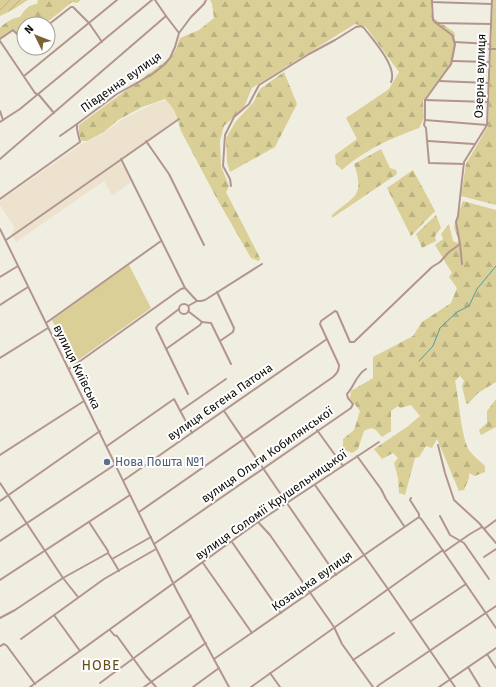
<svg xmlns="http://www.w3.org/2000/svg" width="496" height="687" font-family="'Fira Sans',sans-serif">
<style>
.industrial{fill:#ede2cd}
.forest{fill:url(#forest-firs)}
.garden{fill:url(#garden-furrows)}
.pitch{fill:#dacf96}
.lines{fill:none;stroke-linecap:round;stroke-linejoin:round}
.stream{stroke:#4b9da8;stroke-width:1}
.minor{stroke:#b3958f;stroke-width:2}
.service-dot{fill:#5c6f8a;stroke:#fff;stroke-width:1.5}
.labels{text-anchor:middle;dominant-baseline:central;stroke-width:4;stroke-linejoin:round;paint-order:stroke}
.street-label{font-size:12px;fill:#0c0c07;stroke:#fff}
.service-label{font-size:12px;fill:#4e5e75;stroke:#fff;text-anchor:start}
.quarter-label{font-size:14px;letter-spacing:1px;fill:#674f15;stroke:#fff}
</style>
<defs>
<pattern id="forest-firs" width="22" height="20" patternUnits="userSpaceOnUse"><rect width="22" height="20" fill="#dacf96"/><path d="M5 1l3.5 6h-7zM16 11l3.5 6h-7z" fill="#bab180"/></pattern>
<pattern id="garden-furrows" width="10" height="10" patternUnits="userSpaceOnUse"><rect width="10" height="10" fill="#dacf96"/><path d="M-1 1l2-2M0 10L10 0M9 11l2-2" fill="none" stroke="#bab180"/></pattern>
</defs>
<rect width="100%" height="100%" fill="#f0eee0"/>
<!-- industrial -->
<path class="industrial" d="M168,100L177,119L158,133V135L120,161L131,182L112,196L104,181L16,242L11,234L14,231L13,229L15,228L0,205V201L83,143L101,135L123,119L155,103Z"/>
<!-- forest -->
<g class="forest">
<path d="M38,0H81L77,3L72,2L45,24H24V39L18,35L14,29L0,38V28C5,22 13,18 20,17C23,11 30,4 37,4Z"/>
<path d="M210,0H431L432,17L454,32L456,45L452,65L423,101L424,118L419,128C390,139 366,149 342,170L336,164L335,155L357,139L346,118L389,89L399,72L366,27L355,24L252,88L244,107L224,126L220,141L221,166L229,186L226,192L260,258L259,261L251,258L216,197L181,131C178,119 174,107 165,99L142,107L118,120L104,132L87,141H81L79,132V125L170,58L175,51L180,38L199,30L214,18L212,4Z"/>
<path d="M493,0H496V205L461,196L466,164L488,126Z"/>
<path d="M284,72L297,104L275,147L230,172L227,162L226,138L236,121L253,103L260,89Z"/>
<path d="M381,149L390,168L396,170L397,174L332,218V215C355,195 365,197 354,164Z"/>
<path d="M413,170L435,211L411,236L387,188Z"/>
<path d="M463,201L496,210V382L478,393L468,404L466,403L462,386L464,381L460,376L455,381C459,398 461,437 469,450C473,456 480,461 485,466V472L475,476L469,473V478L464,490L459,491L437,439L432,448L426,446L419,457L415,458L405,495L399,493L398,478L394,463L398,458L393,453L382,459L374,449L407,427L420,416L411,405L400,408L398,406L391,411V431L382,437C375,430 375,425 364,431L358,449L352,453L343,449V439L354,430L360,411L350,398L351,391L373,378V357L413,336L422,322L451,303L457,288L449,277L452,273L435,245L443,239L441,234L449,224L453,241L457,243L459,240L454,228L455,222Z"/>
<path d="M436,215L441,228L435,236L436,241L422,248L416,234Z"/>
<path d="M496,399V427L481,435L479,430L487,423V411Z"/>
</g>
<!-- garden -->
<path class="garden" d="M0,0H28L14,9L0,16Z"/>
<!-- pitch -->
<path class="pitch" d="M129,265L151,308L74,363L52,320Z"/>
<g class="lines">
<!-- stream -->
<path class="stream" d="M419,361L433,346L440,328L457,312L469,306L477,289L496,266"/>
<!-- minor -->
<g class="minor">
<path d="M432,0V2L491,4"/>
<path d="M432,2L433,20L436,23L491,24"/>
<path d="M166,16L179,33"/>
<path d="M436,23L452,35L455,44L451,64L425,100V120L424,125L426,128L429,163L464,164"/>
<path d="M48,25L71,7H73L89,23L102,42"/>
<path d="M0,39L13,30L24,41"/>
<path d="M0,41L35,93L39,95L54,113"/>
<path d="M454,42L490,44"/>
<path d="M489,49H496"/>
<path d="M452,61L489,62"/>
<path d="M24,76L117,0"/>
<path d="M439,81L488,83"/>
<path d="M425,100L488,102"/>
<path d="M0,111L3,120"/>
<path d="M425,120L487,125"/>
<path d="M0,122L20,109L152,0"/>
<path d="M60,136L77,124"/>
<path d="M146,141L169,174L204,245"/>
<path d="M428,141L474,144"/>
<path d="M0,159L166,16L155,0"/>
<path d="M121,159L185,288"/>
<path d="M231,186L230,179L223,166L225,135L234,117L249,104L259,85L309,54L335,40L356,27L361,26L364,28C373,40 398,67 391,82"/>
<path d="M0,199L80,142L77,129V124L117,94L151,75L164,65L170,58L175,47L179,33L191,17L204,4L206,0"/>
<path d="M0,229L177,591L229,687"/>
<path d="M6,240L179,119"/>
<path d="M462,264L460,244L456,222L458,216L464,162L487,125L492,0"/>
<path d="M0,277L18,266"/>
<path d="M217,292L234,328L233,332L220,341"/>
<circle cx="184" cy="309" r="5"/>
<path d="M0,305L28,287"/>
<path d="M188,306L197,301H201L205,300L262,264"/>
<path d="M179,309L158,325L156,328L188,394"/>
<path d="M188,311L202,322L211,323L231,364"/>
<path d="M46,323L161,241"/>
<path d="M166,349L200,325L202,322"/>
<path d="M0,358L48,328"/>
<path d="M69,369L181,289L185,288L197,301"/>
<path d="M180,411L226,379"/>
<path d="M224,411L336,575"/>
<path d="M317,430L343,466"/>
<path d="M438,445L445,473L454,500L479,523L496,543"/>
<path d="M107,446L174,399L192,433"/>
<path d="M0,455L84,401"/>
<path d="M357,456L381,489L386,499L404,526"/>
<path d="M124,480L327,339"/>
<path d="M0,483L63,578L78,597"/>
<path d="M315,485L388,589L455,687"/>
<path d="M411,498L410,500L419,514V517"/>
<path d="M0,501L100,431"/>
<path d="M139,512L333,377C337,373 339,371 339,365L320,324L321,321L335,311L337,312L350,342H354L432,267L440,262L449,252L460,244"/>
<path d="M440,516L450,535L464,543L489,579"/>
<path d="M419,517L422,520L496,628"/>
<path d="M89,522L108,551V553"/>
<path d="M258,522L270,535L334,627L342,644L373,687"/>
<path d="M484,529L496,520"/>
<path d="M0,541L116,464"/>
<path d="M232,542L281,613"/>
<path d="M154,544L351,408L353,404L348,398L347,394C355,385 356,375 366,369"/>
<path d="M444,552L470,534L482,527"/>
<path d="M484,557L496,549"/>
<path d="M112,559L119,571"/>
<path d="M203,563L252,633"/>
<path d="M0,580L130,495"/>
<path d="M54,615L80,651"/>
<path d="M0,618L15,610L63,578L108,553L112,559L151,537"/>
<path d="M411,621L466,584"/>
<path d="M110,630L114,635L117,636L146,676L156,687"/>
<path d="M21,639L104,579L156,549"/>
<path d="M0,646L4,644L7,646L35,684"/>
<path d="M487,654L496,668"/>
<path d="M214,659L419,517"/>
<path d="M353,660L394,633"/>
<path d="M468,667L480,687"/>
<path d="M270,673L280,687"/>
<path d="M100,683L191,616"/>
<path d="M30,687L258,522L379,442"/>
<path d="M144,687L206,643"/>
<path d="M193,687L219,668"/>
<path d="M251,687L443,550"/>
<path d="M377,687L379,685L496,606"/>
<path d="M439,687L496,648"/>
</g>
</g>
<!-- markers -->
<circle class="service-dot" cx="107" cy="462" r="4"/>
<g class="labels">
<!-- street labels -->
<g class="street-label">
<text transform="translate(480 76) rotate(-88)">Озерна вулиця</text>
<text transform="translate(121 82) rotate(-35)">Південна вулиця</text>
<text transform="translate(77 367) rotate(64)">вулиця Київська</text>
<text transform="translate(220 402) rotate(-35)">вулиця Євгена Патона</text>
<text transform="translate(267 455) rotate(-35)">вулиця Ольги Кобилянської</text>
<text transform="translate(271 505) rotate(-35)">вулиця Соломії Крушельницької</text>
<text transform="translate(312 581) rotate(-35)">Козацька вулиця</text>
</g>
<!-- service labels -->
<g class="service-label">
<text x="115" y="462">Нова Пошта №1</text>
</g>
<!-- quarter labels -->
<g class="quarter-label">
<text x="101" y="665">НОВЕ</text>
</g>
</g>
<!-- north arrow -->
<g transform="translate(36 36) rotate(313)"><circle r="19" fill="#ffffff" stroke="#9e9e9c"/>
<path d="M0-3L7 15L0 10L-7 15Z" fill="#7a6434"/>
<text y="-6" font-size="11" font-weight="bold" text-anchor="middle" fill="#0c0c07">N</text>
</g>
</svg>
